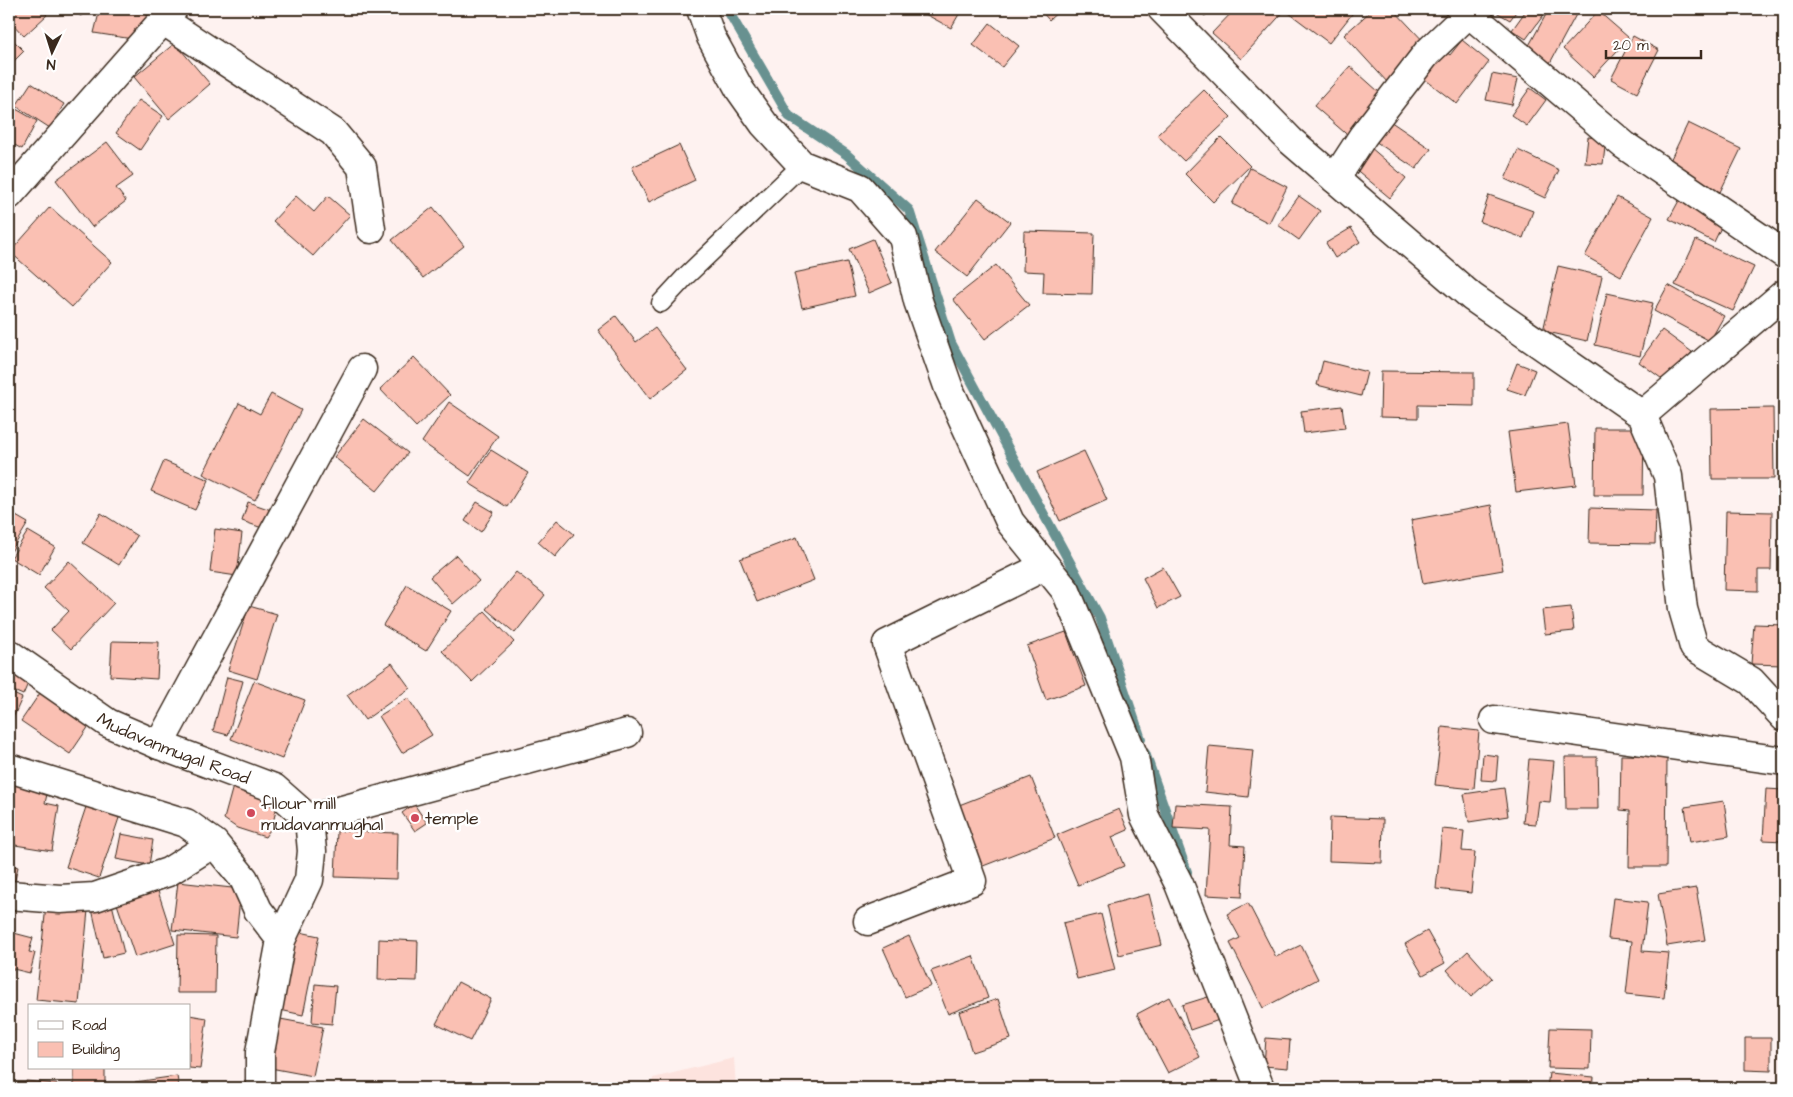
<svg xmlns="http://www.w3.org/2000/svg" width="1793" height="1097" font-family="'Architects Daughter',sans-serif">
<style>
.built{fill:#fde3de}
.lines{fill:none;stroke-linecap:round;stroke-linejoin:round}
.stream{stroke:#679190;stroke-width:10}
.building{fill:#fac0b3;stroke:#3b2a1e}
.service-casing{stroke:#3b2a1e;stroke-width:21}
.minor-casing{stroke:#3b2a1e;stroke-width:31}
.tertiary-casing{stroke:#3b2a1e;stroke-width:31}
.service{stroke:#fff;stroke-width:18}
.minor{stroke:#fff;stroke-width:28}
.tertiary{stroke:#fff;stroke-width:28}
.poi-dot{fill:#d1495b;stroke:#fff;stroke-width:2}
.labels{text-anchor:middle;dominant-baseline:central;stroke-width:5;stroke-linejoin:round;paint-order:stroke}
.street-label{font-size:18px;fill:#3b2a1e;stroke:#fff}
.poi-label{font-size:18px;fill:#3b2a1e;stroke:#fff;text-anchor:start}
</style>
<rect width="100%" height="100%" fill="#fef2f0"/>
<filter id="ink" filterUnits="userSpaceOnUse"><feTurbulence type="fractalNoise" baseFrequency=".02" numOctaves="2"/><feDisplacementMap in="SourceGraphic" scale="10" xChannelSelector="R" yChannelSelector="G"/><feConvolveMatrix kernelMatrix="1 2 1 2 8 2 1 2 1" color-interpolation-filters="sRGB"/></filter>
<g filter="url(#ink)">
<!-- built -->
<path class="built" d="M734,1058L736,1088H651L653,1078Z"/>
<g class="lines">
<!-- stream -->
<g class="stream">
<path d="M727,9L789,116L846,154L909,210L951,343L1100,618L1141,739"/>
<path d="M1145,753L1187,872"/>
</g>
</g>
<!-- building -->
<g class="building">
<path d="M9,9H41L47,15L24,36L9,20Z"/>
<path d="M70,9H86L81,16Z"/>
<path d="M100,9H149L139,40L94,33Z"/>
<path d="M916,9H962L951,28Z"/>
<path d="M1039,9H1061L1049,20Z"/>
<path d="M1196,9H1211L1205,16Z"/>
<path d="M1235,9H1286L1241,59L1212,33Z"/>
<path d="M1292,9H1356L1329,43L1289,13Z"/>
<path d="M1373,9H1393L1428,46L1388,83L1344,35Z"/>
<path d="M1491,9H1518L1510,20Z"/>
<path d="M1527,9H1548L1526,39L1512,30Z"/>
<path d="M1549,9H1579L1550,63L1526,51Z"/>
<path d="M1598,11L1629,38L1593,77L1563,49Z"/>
<path d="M990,23L1019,46L1002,67L973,45Z"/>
<path d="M9,36L24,51L9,66Z"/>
<path d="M1633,36L1659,50L1637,93L1611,79Z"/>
<path d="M1462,40L1489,62L1457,104L1418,74L1439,47L1450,55Z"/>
<path d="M175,43L210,84L169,119L134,77Z"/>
<path d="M1350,66L1388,100L1352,139L1314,106Z"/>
<path d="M1492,74L1518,79L1512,105L1486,100Z"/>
<path d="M31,83L64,104L50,128L16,106Z"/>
<path d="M1530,88L1546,100L1527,126L1511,115Z"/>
<path d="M1204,90L1231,117L1184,161L1157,135Z"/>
<path d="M139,100L163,116L140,150L116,133Z"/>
<path d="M9,105L37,121L22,149L9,142Z"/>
<path d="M1387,119L1431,149L1416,169L1372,139Z"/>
<path d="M1688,123L1741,149L1720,192L1667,167Z"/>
<path d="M1221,137L1250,166L1213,202L1185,174Z"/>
<path d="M1588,137L1606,139L1603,164L1585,163Z"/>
<path d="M107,142L133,176L116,188L126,201L92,227L56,180Z"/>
<path d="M679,145L695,180L649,202L632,167Z"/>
<path d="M1370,147L1406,178L1390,198L1353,167Z"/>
<path d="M1518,150L1559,170L1545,198L1505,179Z"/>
<path d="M1250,168L1287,187L1269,223L1232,204Z"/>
<path d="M1489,195L1533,211L1523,238L1480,222Z"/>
<path d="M1682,195L1726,217L1714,242L1669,219Z"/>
<path d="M296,196L314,212L328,196L350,215L313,256L273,221Z"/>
<path d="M1299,196L1320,211L1299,240L1278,225Z"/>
<path d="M1617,197L1653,217L1621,276L1585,256Z"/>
<path d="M978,198L1010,222L967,277L935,252Z"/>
<path d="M50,207L112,262L72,307L10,252Z"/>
<path d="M433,207L464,246L423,278L392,240Z"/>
<path d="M1351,228L1360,242L1335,258L1326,243Z"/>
<path d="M1024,231L1094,233L1092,294L1043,293L1044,272L1023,271Z"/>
<path d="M873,239L892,283L869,293L849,249Z"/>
<path d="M1696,240L1754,267L1733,311L1675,285Z"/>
<path d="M847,262L855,296L802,308L794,273Z"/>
<path d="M996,265L1029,305L985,339L953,299Z"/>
<path d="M1558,266L1602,276L1587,341L1543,331Z"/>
<path d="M1668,285L1724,316L1710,341L1654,311Z"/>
<path d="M1607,293L1653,303L1640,356L1595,345Z"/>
<path d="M616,316L636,342L655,328L687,370L650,399L598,330Z"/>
<path d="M1662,330L1692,352L1669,384L1639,362Z"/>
<path d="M414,357L450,395L416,427L380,389Z"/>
<path d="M1323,361L1367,372L1361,396L1317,385Z"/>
<path d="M1517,363L1535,370L1525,395L1507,389Z"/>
<path d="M1381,371L1474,372V406L1418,405V418L1380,417Z"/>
<path d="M271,394L301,410L255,500L203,474L239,403L260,414Z"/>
<path d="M449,402L498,436L470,476L422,442Z"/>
<path d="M1342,406L1345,428L1304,433L1301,411Z"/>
<path d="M1773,408L1774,479H1712L1711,409Z"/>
<path d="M364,419L408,453L377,491L334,457Z"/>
<path d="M1568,424L1576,485L1516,492L1508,432Z"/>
<path d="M1595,428H1644L1643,495H1594Z"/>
<path d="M491,450L528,473L507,507L469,483Z"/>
<path d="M1084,451L1107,500L1060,521L1037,472Z"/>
<path d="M164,461L209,480L195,510L151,491Z"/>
<path d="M248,502L271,510L265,529L242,521Z"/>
<path d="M477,502L494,512L481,532L465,521Z"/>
<path d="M1491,505L1503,570L1423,584L1411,520Z"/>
<path d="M1590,508L1656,510L1655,544L1589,543Z"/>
<path d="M1726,511L1772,512L1771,570H1758V591L1724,590Z"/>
<path d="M9,512L28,523L9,555Z"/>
<path d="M101,513L137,536L119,565L83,543Z"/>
<path d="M557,520L574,534L555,557L538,542Z"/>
<path d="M215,529L242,533L237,576L210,572Z"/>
<path d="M28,531L55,547L39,575L11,558Z"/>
<path d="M797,537L814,580L757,602L740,559Z"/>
<path d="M456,555L479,581L453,604L430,577Z"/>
<path d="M69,561L114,603L71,649L51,630L69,611L44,588Z"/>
<path d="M1163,567L1180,597L1158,608L1143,578Z"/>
<path d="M516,572L545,595L515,633L486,609Z"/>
<path d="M407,585L451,611L426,651L383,625Z"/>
<path d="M249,606L277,614L257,679L228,670Z"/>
<path d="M1571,607L1574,631L1545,634L1542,610Z"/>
<path d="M485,611L514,642L472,682L442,651Z"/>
<path d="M1754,624L1784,625L1783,665L1751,664Z"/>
<path d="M1066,632L1086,686L1046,700L1027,646Z"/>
<path d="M112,641L159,642L157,679L110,676Z"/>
<path d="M392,663L410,688L365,720L347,695Z"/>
<path d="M9,672L29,681L23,695L9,689Z"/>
<path d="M227,677L243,681L228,735L213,731Z"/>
<path d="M254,681L305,700L282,759L231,739Z"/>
<path d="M9,692L22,698L9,727Z"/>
<path d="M40,693L89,726L70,754L21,721Z"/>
<path d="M408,698L432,735L402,753L379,716Z"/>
<path d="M1442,727L1479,731L1474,789L1435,785Z"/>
<path d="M1209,746L1253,750L1248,797L1205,792Z"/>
<path d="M1483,754L1498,756L1496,781L1481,780Z"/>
<path d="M1621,755L1667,756L1666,867H1629L1630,811L1620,810Z"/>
<path d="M1565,757H1597L1598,809H1566Z"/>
<path d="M1529,759L1554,761L1550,802L1539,801L1536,824L1523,823Z"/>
<path d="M1031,777L1055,838L978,868L954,807Z"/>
<path d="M12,784L48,790L45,803L59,806L52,851L9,844V803Z"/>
<path d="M233,786L259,794L277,806L272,827L265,837L237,828L224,819Z"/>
<path d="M1504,788L1508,816L1469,822L1464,794Z"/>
<path d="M1766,789L1784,790V841L1763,840Z"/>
<path d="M1724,801L1729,836L1690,842L1685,807Z"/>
<path d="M87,804L120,815L99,878L66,867Z"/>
<path d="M414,804L427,823L415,831L402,813Z"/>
<path d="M1175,804L1232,807L1230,845L1245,846L1242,897L1206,895L1210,830L1173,828Z"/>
<path d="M1119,809L1128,830L1112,837L1124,866L1078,885L1057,835Z"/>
<path d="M1330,817L1383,819L1382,863L1329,861Z"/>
<path d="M1442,829L1464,831L1462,851L1475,852L1471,893L1436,889Z"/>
<path d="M337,831L398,833L397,879L335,877Z"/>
<path d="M121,834L153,840L149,865L116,859Z"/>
<path d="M9,864L18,867L13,888L9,887Z"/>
<path d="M178,882L241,889L236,937L172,930Z"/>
<path d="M157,888L175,944L135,957L116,901Z"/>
<path d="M1696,888L1705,940L1667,946L1658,894Z"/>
<path d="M1149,894L1162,945L1119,955L1107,905Z"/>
<path d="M1613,898L1648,902L1642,951L1669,953L1664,998L1626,994L1632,941L1608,939Z"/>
<path d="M1248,903L1276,957L1301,945L1318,979L1263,1008L1230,943L1240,938L1227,914Z"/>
<path d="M112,904L124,953L103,958L92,909Z"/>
<path d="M46,906L88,910L79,1004L36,1000Z"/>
<path d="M9,913L14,914L10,932L33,938L29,952L35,953L30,973L9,968Z"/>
<path d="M1101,914L1115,970L1077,979L1063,923Z"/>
<path d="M295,931L319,936L303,1015L280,1010Z"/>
<path d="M1427,931L1445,963L1423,975L1405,944Z"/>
<path d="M178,935L216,936L215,993H177Z"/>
<path d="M909,936L931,986L905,997L883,948Z"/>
<path d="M379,939L418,941L417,981L378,980Z"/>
<path d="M1468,951L1492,978L1471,997L1447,970Z"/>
<path d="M973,956L988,998L948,1014L931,971Z"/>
<path d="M458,982L491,999L470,1041L436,1024Z"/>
<path d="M315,984L336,986L332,1024L312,1022Z"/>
<path d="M1211,996L1219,1020L1190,1030L1182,1005Z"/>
<path d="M1169,997L1200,1057L1168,1073L1137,1014Z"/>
<path d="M998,999L1011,1039L972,1052L959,1012Z"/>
<path d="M189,1015L207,1018L200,1069L189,1068Z"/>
<path d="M275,1018L323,1027L313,1076L265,1067Z"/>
<path d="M1550,1028L1591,1029L1590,1069L1548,1068Z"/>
<path d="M1266,1038L1290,1040L1288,1068L1264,1066Z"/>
<path d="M1745,1038H1771V1071L1745,1070Z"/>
<rect x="74" y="1068" width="31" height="20"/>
<path d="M1549,1073L1594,1077L1593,1088H1547Z"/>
<path d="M177,1076L179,1088H136L135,1082Z"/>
<path d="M26,1081L57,1084V1088H26Z"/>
<path d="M716,1084L718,1088H699Z"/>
</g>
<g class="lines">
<!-- service casing -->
<g class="service-casing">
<path id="service" d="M661,303L685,277L802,165"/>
</g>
<!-- minor casing -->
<g class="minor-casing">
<g id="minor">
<path d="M701,9L711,37L740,90L764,124L802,165L860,188L903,237L918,301L949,389L1010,522L1066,591L1134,757L1144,815L1179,884L1260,1088"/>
<path d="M1162,9L1291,141L1472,297L1642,415L1784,294"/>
<path d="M1464,9L1624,145L1784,254"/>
<path d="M164,21L333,132L362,167L371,229"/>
<path d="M1335,179L1363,136L1427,53L1469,13"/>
<path d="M9,195L173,9"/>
<path d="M1642,415L1668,476L1683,609L1694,647L1751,681L1784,717"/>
<path d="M1494,720L1784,761"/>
<path d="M159,745L362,369"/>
<path d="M9,768L186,823L214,843L244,879L258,910L281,940"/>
<path d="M309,819L627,733"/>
<path d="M9,895L60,899L95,897L168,872L214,843"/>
<path d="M868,921L972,881L887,644L1045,566"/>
</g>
</g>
<!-- tertiary casing -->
<g class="tertiary-casing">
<g id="tertiary">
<path id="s1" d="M9,654L108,723L159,745L274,788L309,819L312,851L309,880L281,940L260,1052V1088"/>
</g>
</g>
<!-- service -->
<use href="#service" class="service"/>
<!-- minor -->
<use href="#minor" class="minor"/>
<!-- tertiary -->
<use href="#tertiary" class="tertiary"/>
</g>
</g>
<!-- markers -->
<g class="poi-dot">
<circle cx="251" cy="813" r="5"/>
<circle cx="415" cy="818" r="5"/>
</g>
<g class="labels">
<!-- street labels -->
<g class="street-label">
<text stroke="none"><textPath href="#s1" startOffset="191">Mudavanmugal Road</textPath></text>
</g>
<!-- poi labels -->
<g class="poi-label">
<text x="261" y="803">fllour mill<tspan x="261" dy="21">mudavanmughal</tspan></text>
<text x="425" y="818">temple</text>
</g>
</g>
<!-- margin -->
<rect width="1793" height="1097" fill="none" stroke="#fff" stroke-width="30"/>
<rect x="15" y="15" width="1763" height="1067" fill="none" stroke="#3b2a1e" stroke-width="2" filter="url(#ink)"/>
<!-- legend -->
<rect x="28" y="1004" width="162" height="65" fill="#ffffff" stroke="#b1aaa5"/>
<rect x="38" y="1021" width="25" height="8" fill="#ffffff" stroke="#b1aaa5"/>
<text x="72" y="1030" font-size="15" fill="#3b2a1e">Road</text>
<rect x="38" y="1042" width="25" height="15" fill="#fac0b3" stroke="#b1aaa5"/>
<text x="72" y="1054" font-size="15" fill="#3b2a1e">Building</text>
<!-- north arrow -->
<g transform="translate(52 52) rotate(184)" stroke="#ffffff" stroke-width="4" paint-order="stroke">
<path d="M0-4L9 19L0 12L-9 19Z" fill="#3b2a1e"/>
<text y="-8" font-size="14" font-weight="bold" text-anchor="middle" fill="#3b2a1e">N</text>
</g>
<!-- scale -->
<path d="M1606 50v8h95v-8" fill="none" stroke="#3b2a1e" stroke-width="2.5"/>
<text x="1613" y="50" font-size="15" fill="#3b2a1e" stroke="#ffffff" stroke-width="4" paint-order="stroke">20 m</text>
</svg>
